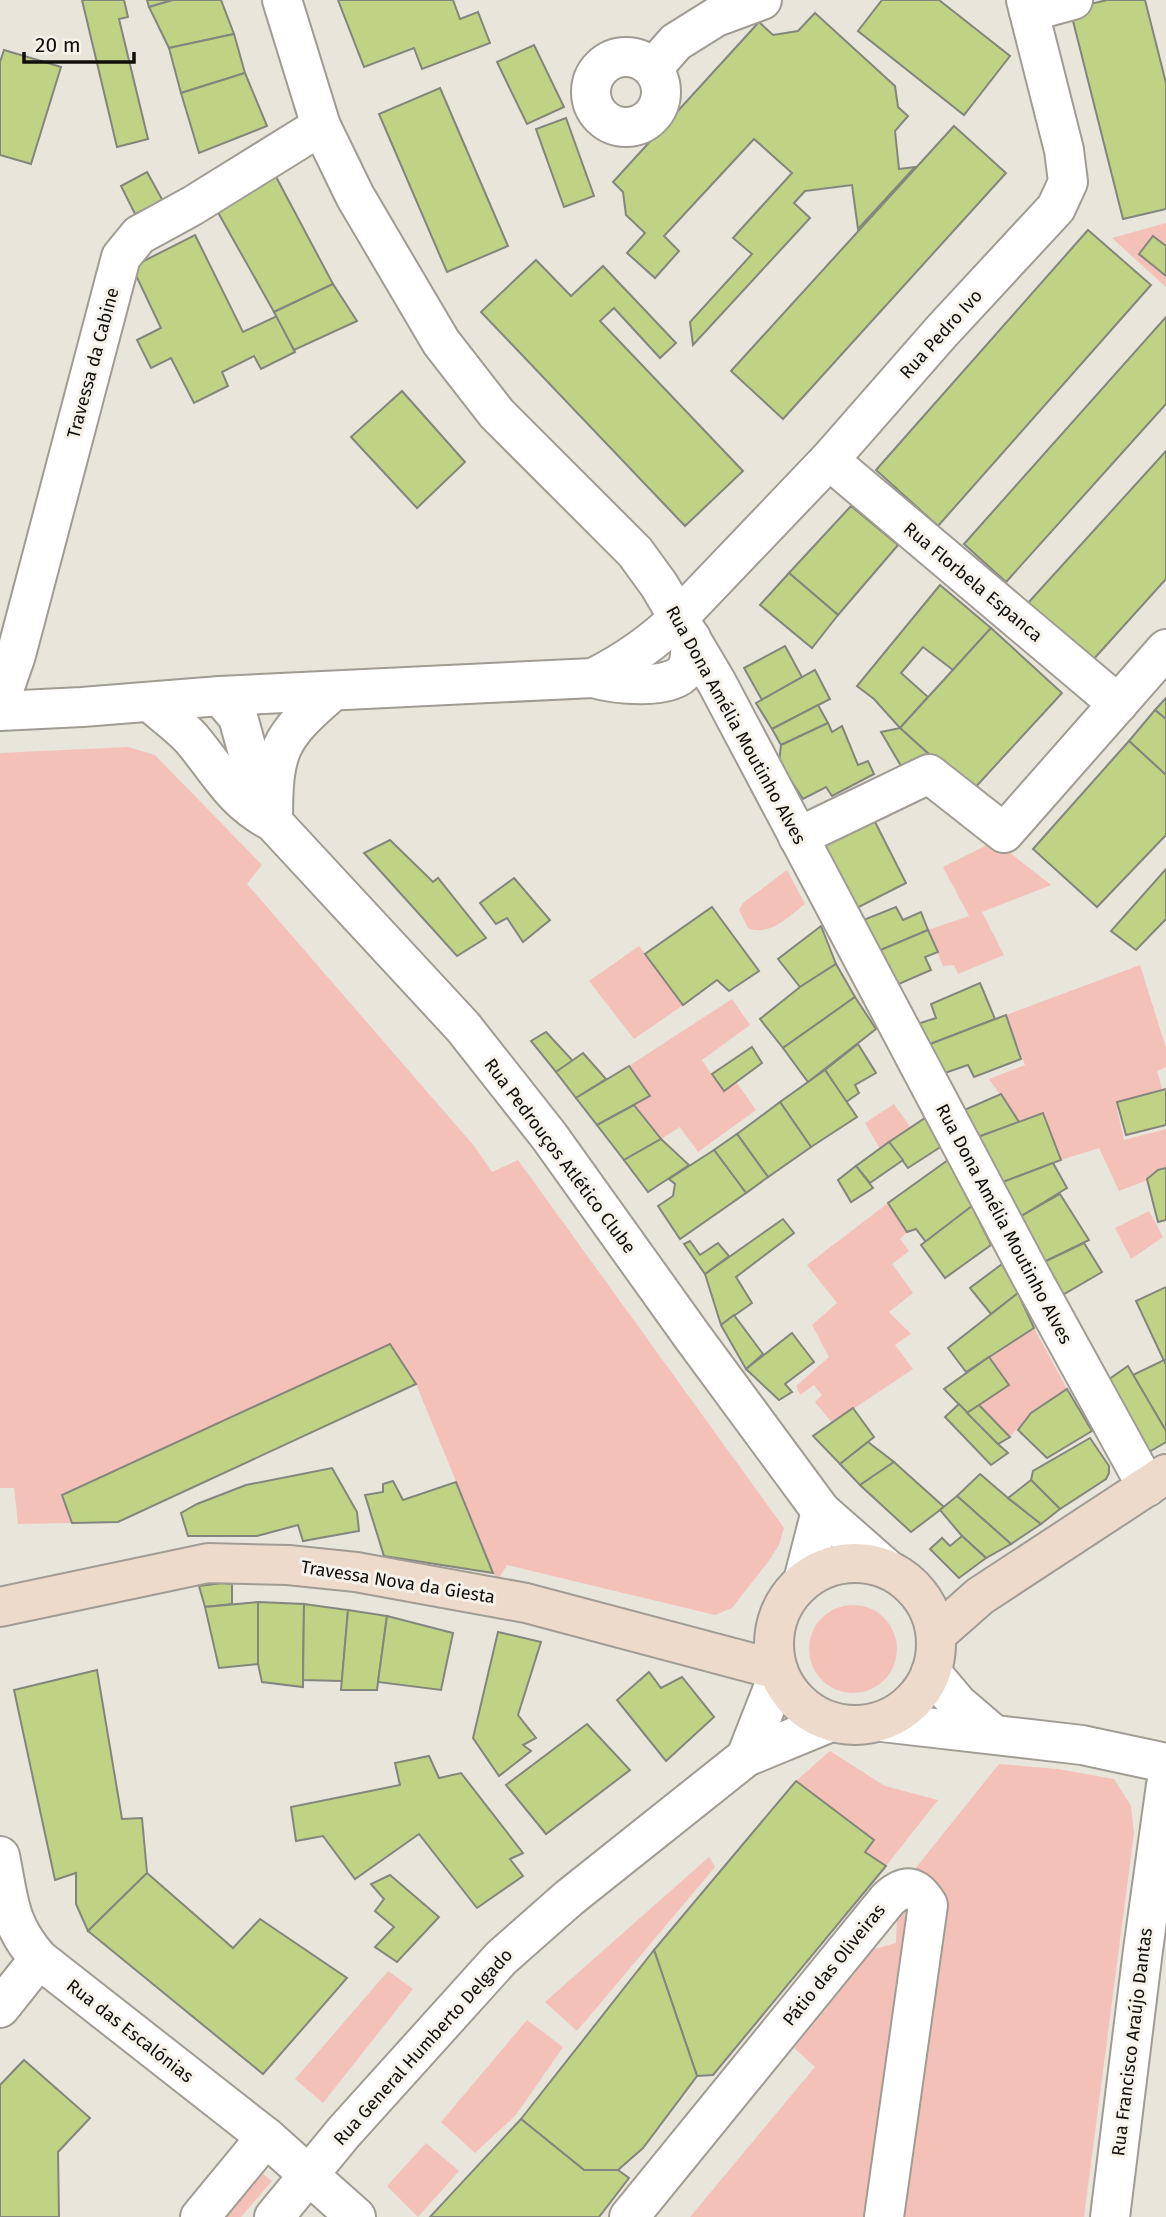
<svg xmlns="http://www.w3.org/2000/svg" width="1166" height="2217" font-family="'Fira Sans',sans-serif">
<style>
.green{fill:#f4c1b9}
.building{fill:#c0d385;stroke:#83867d;stroke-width:2}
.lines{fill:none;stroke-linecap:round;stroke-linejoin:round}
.street-casing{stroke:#a09c94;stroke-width:42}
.secondary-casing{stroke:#a09c94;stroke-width:42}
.street{stroke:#fff;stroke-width:38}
.secondary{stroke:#eddacb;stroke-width:38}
.labels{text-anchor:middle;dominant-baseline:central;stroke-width:6;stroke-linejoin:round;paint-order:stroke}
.street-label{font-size:18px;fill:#100f0c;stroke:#f6f2e9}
</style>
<rect width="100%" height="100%" fill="#e8e5db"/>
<!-- green -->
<g class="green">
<path d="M1166,223V287L1112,238Z"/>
<path d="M128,747L155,755L262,865L247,884L475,1147L492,1172L518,1160L784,1528L779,1545L768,1562L732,1608L715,1615L507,1565L497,1581L416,1384L118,1522L18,1524L14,1488H0V753Z"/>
<path d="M995,841L1051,885L982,912L1004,955L958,974L954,965L943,966L928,930L969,916L943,867Z"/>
<path d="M787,870L805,904C789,916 770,937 748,928L739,910L743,903Z"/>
<path d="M639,946L683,1005L634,1039L589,981Z"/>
<path d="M1140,965L1166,1048V1067L1157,1071L1164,1095L1117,1109L1124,1140L1166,1129V1173L1119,1191L1099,1148L1061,1160L1043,1113L1019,1122L989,1079L1025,1065L1006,1015Z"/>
<path d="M732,999L750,1025L702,1060L723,1091L736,1082L756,1110L698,1152L680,1127L661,1139L634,1105L650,1096L629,1066Z"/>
<path d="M894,1104L911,1128L880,1149L865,1123Z"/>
<path d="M888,1203L907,1232L900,1239L909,1251L892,1264L913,1293L889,1312L911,1334L895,1345L913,1369L832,1423L815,1402L822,1395L814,1385L800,1395L796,1386L829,1357L812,1325L837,1303L807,1265Z"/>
<path d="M1149,1211L1163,1237L1131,1259L1115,1228Z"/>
<path d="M1034,1328L1067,1389L1031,1413L1010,1437L979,1405L989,1357Z"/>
<circle cx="853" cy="1649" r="44"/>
<path d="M830,1751L885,1786L938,1800L886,1866L865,1852L874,1840L796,1781Z"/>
<path d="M999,1764L1058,1769L1114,1779L1131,1806L1134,1833L1084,2217H690L815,2067L794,2048L874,1949L896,1943L898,1890Z"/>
<path d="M709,1857L715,1867L577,2031L545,2002Z"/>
<path d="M388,1971L413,1989L323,2103L295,2079Z"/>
<path d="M527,2020L563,2047L516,2115L475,2153L441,2122Z"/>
<path d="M426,2143L459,2171L418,2217L387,2186Z"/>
<path d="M259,2171L272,2181L241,2217H221Z"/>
</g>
<!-- building -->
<g class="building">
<path d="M82,0H124L128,17L119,19L148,139L117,147Z"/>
<path d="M147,0H173L149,7Z"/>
<path d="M173,0H221L234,34L169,48L149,7Z"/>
<path d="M338,0H453L460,19L478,12L490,43L422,69L414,48L364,67Z"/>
<path d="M882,0H939L1010,56L964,115L858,31Z"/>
<path d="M1107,0H1145L1166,83V209L1123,219L1070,9Z"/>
<path d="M815,13L895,86L898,107L908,116L895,131L899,169L915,167L858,229L852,185L805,191L794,203L810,218L693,345L690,322L752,254L733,238L792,173L754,139L664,236L679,251L655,278L627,253L645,233L626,215L623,192L613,182L759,22L773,35L798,31Z"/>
<path d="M234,34L245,73L181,93L169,48Z"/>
<path d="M534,45L564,107L527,124L497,62Z"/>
<path d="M4,50L61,67L31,164L0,155V62Z"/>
<path d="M245,73L267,126L199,153L181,93Z"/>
<path d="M440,88L508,246L447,272L379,114Z"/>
<path d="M566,118L594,196L564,207L536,129Z"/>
<path d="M954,126L1006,173L783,419L731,371Z"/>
<path d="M147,172L163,201L135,214L121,186Z"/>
<path d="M274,173L333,284L274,312L215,207Z"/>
<path d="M1088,230L1151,285L938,526L876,470Z"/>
<path d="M195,235L243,332L277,316L295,352L261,369L254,356L222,372L228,386L194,403L171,358L151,368L137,340L161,328L132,267Z"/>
<path d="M1153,236L1166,246V276L1139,254Z"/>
<path d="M536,260L571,296L603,266L676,343L660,358L614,308L600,321L743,471L685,526L481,312Z"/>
<path d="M333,284L357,321L294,350L274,312Z"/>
<path d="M1166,317V404L1006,582L964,544Z"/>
<path d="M402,391L465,462L417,508L351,437Z"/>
<path d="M1166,451V579L1092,661L1028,603Z"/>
<path d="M851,506L898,545L838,615L789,573Z"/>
<path d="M789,573L838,615L812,648L760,605Z"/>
<path d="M940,585L991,628L953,670L923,647L901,673L928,697L900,728L874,699L857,686Z"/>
<path d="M991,628L1062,693L971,792L900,728Z"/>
<path d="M785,646L802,677L762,700L744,668Z"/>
<path d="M815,670L830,699L772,729L756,703Z"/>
<path d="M1166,698V719L1155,710Z"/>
<path d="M818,705L828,723L781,745L772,729Z"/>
<path d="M1155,710L1166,719V775L1129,741Z"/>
<path d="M828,723L832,732L842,726L858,765L868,761L874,774L832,796L826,787L803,799L779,762L781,745Z"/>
<path d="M900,728L932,757L904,771L881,732Z"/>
<path d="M1129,741L1166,775V835L1097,907L1033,849Z"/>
<path d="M872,816L906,883L855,909L821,841Z"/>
<path d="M390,840L433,882L438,878L486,938L457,956L364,853Z"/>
<path d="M1166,869V919L1136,950L1111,931Z"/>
<path d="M514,878L550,920L523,942L507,918L496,924L480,903Z"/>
<path d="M712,907L759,971L729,991L717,980L683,1005L645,954Z"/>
<path d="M896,907L903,920L921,912L928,930L876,952L861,921Z"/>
<path d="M821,926L836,964L800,987L778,959Z"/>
<path d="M928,930L938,952L925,957L931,970L892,987L876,952Z"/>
<path d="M836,964L855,997L783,1048L760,1019L800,987Z"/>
<path d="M980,983L995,1019L925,1046L914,1025L936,1018L931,1004Z"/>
<path d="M855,997L876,1029L808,1082L783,1048Z"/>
<path d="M1006,1015L1021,1059L974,1077L968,1065L939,1075L925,1046Z"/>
<path d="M546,1032L573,1061L556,1072L531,1041Z"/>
<path d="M858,1044L876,1073L855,1085L859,1093L846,1102L825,1070Z"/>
<path d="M752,1047L762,1063L724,1091L712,1074Z"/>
<path d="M583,1053L606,1079L576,1098L556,1072Z"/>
<path d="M629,1066L650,1096L597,1125L576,1098Z"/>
<path d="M825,1070L857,1117L811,1147L780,1102Z"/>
<path d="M1166,1089V1125L1126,1135L1117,1102Z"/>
<path d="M1001,1094L1019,1122L978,1137L962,1111Z"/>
<path d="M780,1102L811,1147L768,1177L737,1134Z"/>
<path d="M634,1105L661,1139L624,1160L597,1125Z"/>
<path d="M1043,1113L1061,1160L1003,1182L978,1137Z"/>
<path d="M925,1118L942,1146L908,1168L889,1142Z"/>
<path d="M737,1134L768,1177L746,1193L714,1150Z"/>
<path d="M661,1139L689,1165L648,1192L624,1160Z"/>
<path d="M889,1142L903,1160L870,1183L856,1166Z"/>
<path d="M714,1150L746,1193L680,1239L658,1206L673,1196L675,1184L669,1179Z"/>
<path d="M948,1160L972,1206L926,1242L916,1229L907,1232L888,1203Z"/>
<path d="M1053,1163L1067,1188L1018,1218L1003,1182Z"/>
<path d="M856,1166L873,1188L851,1202L838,1180Z"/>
<path d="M1166,1168V1220L1158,1222L1147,1179L1158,1170Z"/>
<path d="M1060,1194L1089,1240L1042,1263L1018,1218Z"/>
<path d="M972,1206L991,1245L945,1278L921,1245Z"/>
<path d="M783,1219L794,1233L736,1277L752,1303L721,1325L705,1274Z"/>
<path d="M690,1241L700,1255L718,1243L729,1256L705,1274L684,1244Z"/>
<path d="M1084,1243L1102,1272L1059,1297L1042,1263Z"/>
<path d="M1002,1264L1018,1293L991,1314L970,1288Z"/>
<path d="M1166,1287V1365L1136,1301Z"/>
<path d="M1018,1293L1034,1328L966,1372L948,1348Z"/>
<path d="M734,1315L763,1354L746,1369L721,1325Z"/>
<path d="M792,1333L814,1362L785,1384L792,1392L779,1400L746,1369Z"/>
<path d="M390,1344L416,1384L118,1522L72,1523L62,1495Z"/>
<path d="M989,1357L1009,1385L967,1413L944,1389Z"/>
<path d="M1164,1360L1166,1365V1431L1133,1375Z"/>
<path d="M1128,1366L1166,1431V1442L1149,1452L1105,1382Z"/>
<path d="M1067,1389L1092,1431L1047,1458L1018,1430L1031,1413Z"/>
<path d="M959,1404L998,1444L1008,1453L991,1465L945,1417Z"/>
<path d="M979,1405L1010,1437L998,1444L967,1413Z"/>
<path d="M853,1408L874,1437L840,1464L813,1436Z"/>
<path d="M1090,1438L1109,1466V1473L1106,1479L1060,1509L1031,1480L1033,1471Z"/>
<path d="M868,1442L894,1462L860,1485L840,1464Z"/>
<path d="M894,1462L944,1507L911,1532L860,1485Z"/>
<path d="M332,1468L357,1512L359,1531L303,1541L298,1525L257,1536H188L181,1513L197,1504L246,1485Z"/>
<path d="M980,1474L1008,1498L1041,1524L1011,1544L957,1496Z"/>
<path d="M1031,1480L1060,1509L1041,1524L1008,1498Z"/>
<path d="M393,1481L403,1500L456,1482L493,1573L384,1556L365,1495L383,1492V1484Z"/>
<path d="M957,1496L1011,1544L986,1558L962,1536L940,1510Z"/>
<path d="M962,1536L986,1558L959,1578L930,1549L942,1538L950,1546Z"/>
<path d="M222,1583L232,1584V1604L205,1607L199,1586Z"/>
<path d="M258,1602V1664L219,1668L205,1607Z"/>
<path d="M258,1602L304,1604L303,1687L262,1682L258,1664Z"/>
<path d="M304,1604L348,1610L342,1681L303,1680Z"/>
<path d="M348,1610L387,1616L377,1690H341Z"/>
<path d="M387,1616L453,1633L441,1690L378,1682Z"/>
<path d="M498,1632L541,1642L518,1715L536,1738L523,1745L531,1751L499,1776L473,1738Z"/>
<path d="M97,1670L122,1819L142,1818L147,1873L88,1931L76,1904V1873L55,1880L14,1690Z"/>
<path d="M649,1672L661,1688L682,1677L714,1717L666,1761L617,1700Z"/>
<path d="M587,1724L630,1770L546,1834L506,1785Z"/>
<path d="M429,1756L439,1778L461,1773L523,1853L510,1859L523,1876L477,1908L419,1834L355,1879L323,1836L296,1841L291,1807L400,1785L395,1763Z"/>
<path d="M796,1781L874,1840L865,1852L886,1866L713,2075L697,2076L654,1950Z"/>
<path d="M147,1873L233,1948L260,1919L347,1978L263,2074L88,1931Z"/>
<path d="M390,1875L439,1917L397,1962L375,1947L394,1927L375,1911L384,1899L371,1884Z"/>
<path d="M654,1950L697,2076L643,2148L618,2170H584L521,2119Z"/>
<path d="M24,2060L90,2118L58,2152L59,2217H0V2085Z"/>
<path d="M521,2119L584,2170H618L629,2178L599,2217H430Z"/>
</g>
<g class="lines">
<!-- street casing -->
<g class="street-casing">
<g id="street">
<path d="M282,0L321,126L355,196L441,342L497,414L635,552L659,585L717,683L1031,1276L1147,1487"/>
<path d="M1029,12L1073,0"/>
<circle cx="626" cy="92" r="35"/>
<path d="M653,68L676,42L716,17L762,0"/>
<path d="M829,460L1118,704"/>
<path d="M593,678C625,662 653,643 679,617L829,460L942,331L1056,208L1068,182L1064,150L1026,0"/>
<path d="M220,696L238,717L252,768L267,807"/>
<path d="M0,701L16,655L121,257L139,235L192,206L321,126"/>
<path d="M150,702C163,714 179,725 191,738C219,771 233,802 273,822L463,1027L549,1136L692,1336L821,1511L887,1569"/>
<path d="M0,711L82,707L220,696L593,678C613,684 670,691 685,671C691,663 690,649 691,638"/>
<path d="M273,822C273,750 278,738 333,691"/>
<path d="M798,837L929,774L1004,833L1166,649"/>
<path d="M803,1581L821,1511"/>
<path d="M931,1672L958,1704L993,1734"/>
<path d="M882,1722L1082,1745L1166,1763"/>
<path d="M746,1757L779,1673"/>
<path d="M0,1856C9,1900 8,1924 39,1959L266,2137L356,2217"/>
<path d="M0,2008L39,1959"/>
<path d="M200,2217L266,2137"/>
<path d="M274,2217L344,2132L501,1958L569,1898L746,1757L831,1722"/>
<path d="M629,2217L888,1899C906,1883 916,1885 928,1905L884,2217"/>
<path d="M1110,2217L1143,1950L1166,1785"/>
</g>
</g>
<!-- secondary casing -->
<g class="secondary-casing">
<g id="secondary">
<circle cx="855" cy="1644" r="81"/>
<path d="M0,1607L208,1563L288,1565L356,1572L526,1603L778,1670"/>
<path d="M937,1634L980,1596L1166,1474"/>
</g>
</g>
<!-- street -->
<use href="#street" class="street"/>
<!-- secondary -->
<use href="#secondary" class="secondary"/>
</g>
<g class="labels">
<!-- street labels -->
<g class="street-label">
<text transform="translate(941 334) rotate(-48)">Rua Pedro Ivo</text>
<text transform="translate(93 363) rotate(-75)">Travessa da Cabine</text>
<text transform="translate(973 582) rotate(40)">Rua Florbela Espanca</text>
<text transform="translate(736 725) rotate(61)">Rua Dona Amélia Moutinho Alves</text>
<text transform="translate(560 1156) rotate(53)">Rua Pedrouços Atlético Clube</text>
<text transform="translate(1004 1224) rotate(62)">Rua Dona Amélia Moutinho Alves</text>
<text transform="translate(398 1582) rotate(9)">Travessa Nova da Giesta</text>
<text transform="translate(834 1965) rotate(-51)">Pátio das Oliveiras</text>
<text transform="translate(130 2031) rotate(38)">Rua das Escalónias</text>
<text transform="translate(1132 2042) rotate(-83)">Rua Francisco Araújo Dantas</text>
<text transform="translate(423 2047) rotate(-48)">Rua General Humberto Delgado</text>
</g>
</g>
<!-- scale -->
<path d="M24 52v10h110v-10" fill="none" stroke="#100f0c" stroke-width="3.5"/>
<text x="35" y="52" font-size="21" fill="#100f0c" stroke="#f6f2e9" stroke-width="5" paint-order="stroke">20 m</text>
</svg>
